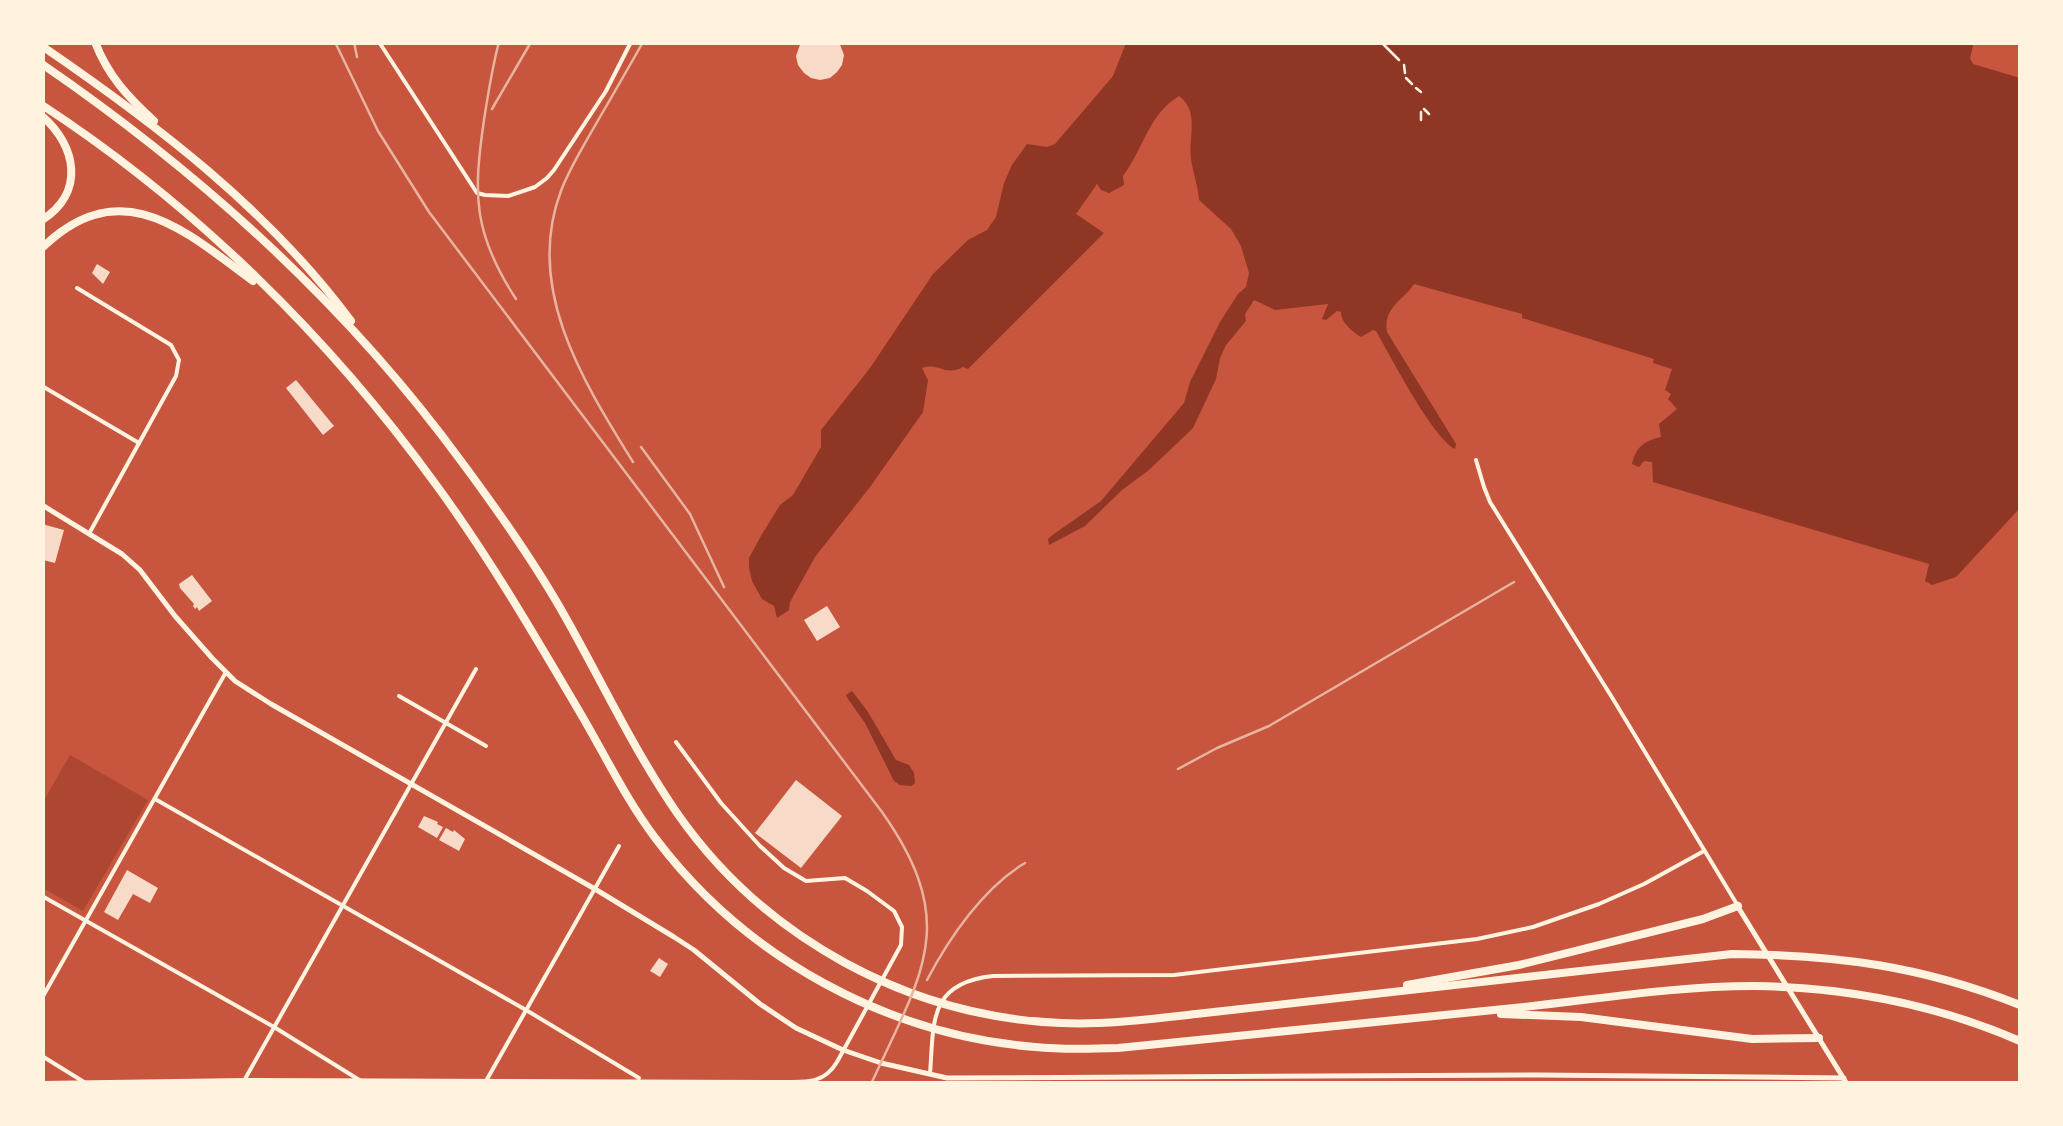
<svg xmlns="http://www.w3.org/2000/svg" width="2063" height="1126" font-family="Montserrat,sans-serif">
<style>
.green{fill:#ae4732}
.water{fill:#8f3625}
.building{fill:#f7dbc8}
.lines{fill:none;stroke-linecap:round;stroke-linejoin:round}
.path{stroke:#fff3e0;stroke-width:2.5}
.minor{stroke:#fff3e0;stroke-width:4}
.tertiary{stroke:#fff3e0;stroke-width:5}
.motorway{stroke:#fff3e0;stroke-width:8}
.rail{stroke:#e9b49f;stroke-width:2.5}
</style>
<rect width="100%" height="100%" fill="#c8553d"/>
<!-- green -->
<path class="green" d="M70,755L148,800L83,911L43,888V802Z"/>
<!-- water -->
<g class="water">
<path d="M1974,42L1970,58L1973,64L2020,78V508L1956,577L1932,585L1925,581L1929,564L1653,482L1652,462L1644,461L1639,467L1632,464C1636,447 1644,441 1661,437L1659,424L1677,409L1668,399L1671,394L1665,390L1672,369L1653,363L1654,359L1522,318V314L1414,284C1403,301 1383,307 1387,332L1456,444L1455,449C1432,437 1391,357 1376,331L1373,330L1361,337C1353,332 1341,323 1341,312L1337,311L1326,320L1322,319L1328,304L1275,310L1254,300L1245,314L1246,321L1226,345L1220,358L1216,379L1193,428L1149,470L1122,490L1085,526L1049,545L1048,539L1054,534L1101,501L1184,403L1190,382L1220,322L1238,294L1246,287L1249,273L1241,246L1231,229L1199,200C1198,185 1193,173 1191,159C1188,136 1200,112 1179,96C1148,115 1144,148 1123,176L1124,185L1109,193L1101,190L1097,184L1076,214L1104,233L968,369L963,367C945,377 939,362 922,368L928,380L923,412L870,487L815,557L790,602L789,610L777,618L774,606L762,599L752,581L749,567V558L761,536L780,505L793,495L821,447V430L870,368L933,274L968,240L987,230L996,217L1004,183L1012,165L1027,144L1047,147L1055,144L1113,76L1126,43Z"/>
<path d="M852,691L868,712L896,760L909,765L914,773L915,783L911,786L900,785L894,781L865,723L848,699L846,695Z"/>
</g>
<!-- building -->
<g class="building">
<path d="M801,42H839L844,55L842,65L837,72L830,78L820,80L811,78L804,73L798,65L796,56Z"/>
<path d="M97,264L110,272L103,284L92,273Z"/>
<path d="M296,380L334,426L323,435L286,388Z"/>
<path d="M42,524L64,530L55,563L43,560Z"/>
<path d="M192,575L212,601L199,611L197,607L195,609L193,606L194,604L180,588L179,584Z"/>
<path d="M827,606L840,627L817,641L804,620Z"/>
<path d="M796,780L842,816L801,868L755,833Z"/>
<path d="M424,816L438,822L437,824L443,827L437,838L418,827Z"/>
<path d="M446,828L453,832L454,830L465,839L459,851L439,840Z"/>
<path d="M127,870L158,888L150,903L133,894L118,920L104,912Z"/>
<path d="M659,958L668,964L660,977L650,971Z"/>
</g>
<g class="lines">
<!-- path -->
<g class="path">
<path d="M1381,42L1399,60"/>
<path d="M1404,65L1405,73"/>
<path d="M1406,78L1412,84"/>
<path d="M1416,88L1421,92"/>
<path d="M1424,109L1429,114"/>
<path d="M1421,112V120"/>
</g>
<!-- minor -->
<g class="minor">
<path d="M379,42L477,193L485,195L508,196L535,187L547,178L554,170L606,91L631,42"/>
<path d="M77,288L171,345L179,360L176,376L90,532"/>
<path d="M42,386L139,443"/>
<path d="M1476,460L1484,487L1490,502L1613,699L1738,906"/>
<path d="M399,696L486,746"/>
<path d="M155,799L526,1010L639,1078"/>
<path d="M42,896L274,1027L361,1081"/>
<path d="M42,998L226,672"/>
<path d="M42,1056L84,1082"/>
<path d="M930,1074C934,1022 928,983 993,976L1174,975L1477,939L1533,927L1599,904L1644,884L1704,851"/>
<path d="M245,1079L476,669"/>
<path d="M486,1081L619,846"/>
<path d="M42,1083L244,1080L774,1082C801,1081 822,1087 837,1062L901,945L902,927L894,911L867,891L845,878L806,881L784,868L760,846L721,803L676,742"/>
</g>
<!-- tertiary -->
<g class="tertiary">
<path d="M42,505L122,554L140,570L175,616L212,658L235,681L271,704L595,889L674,937L694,950L760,1004L796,1028L843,1050L881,1063L947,1078L1539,1075L1844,1078"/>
<path d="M1738,907L1847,1084"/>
</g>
<!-- motorway -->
<g class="motorway">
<path d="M95,42C108,76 128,97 154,121"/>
<path d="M42,46C156,124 269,210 351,321"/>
<path d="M42,64C202,174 346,304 461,461C499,512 536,564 567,620C603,684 635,752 677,813C764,938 909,1017 1061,1023C1106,1025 1151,1019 1196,1014L1732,954C1838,955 1922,966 2020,1005"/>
<path d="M42,105C195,205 330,338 437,486C491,560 536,638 582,716C606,757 627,801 656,839C746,958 887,1035 1035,1047C1063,1050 1091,1049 1118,1048C1247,1035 1376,1021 1504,1009C1587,1001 1671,986 1754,986C1847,987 1935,1004 2020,1041"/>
<path d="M42,116C77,146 85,193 42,220"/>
<path d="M42,248C121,171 185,231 253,281"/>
<path d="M1407,985L1519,965L1703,919L1738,906"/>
<path d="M1501,1014L1581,1017L1752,1039L1819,1038"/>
</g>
<!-- rail -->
<g class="rail">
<path d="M335,42L378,131L429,212L882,812C961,924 922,973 871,1084"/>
<path d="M354,42L357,57"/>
<path d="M389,42V44"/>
<path d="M499,42C492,68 488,94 484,120C473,195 473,233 516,299"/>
<path d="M492,109L531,42"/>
<path d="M641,447L690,514L724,587"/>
<path d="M633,462C583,381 524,288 561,191C568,172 579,154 589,136C607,105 625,74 643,42"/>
<path d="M1178,769L1217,748L1269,726L1514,582"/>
<path d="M927,980C949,938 984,887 1025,863"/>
</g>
</g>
<!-- border -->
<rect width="2063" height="1126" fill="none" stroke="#fff3e0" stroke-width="90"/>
</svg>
